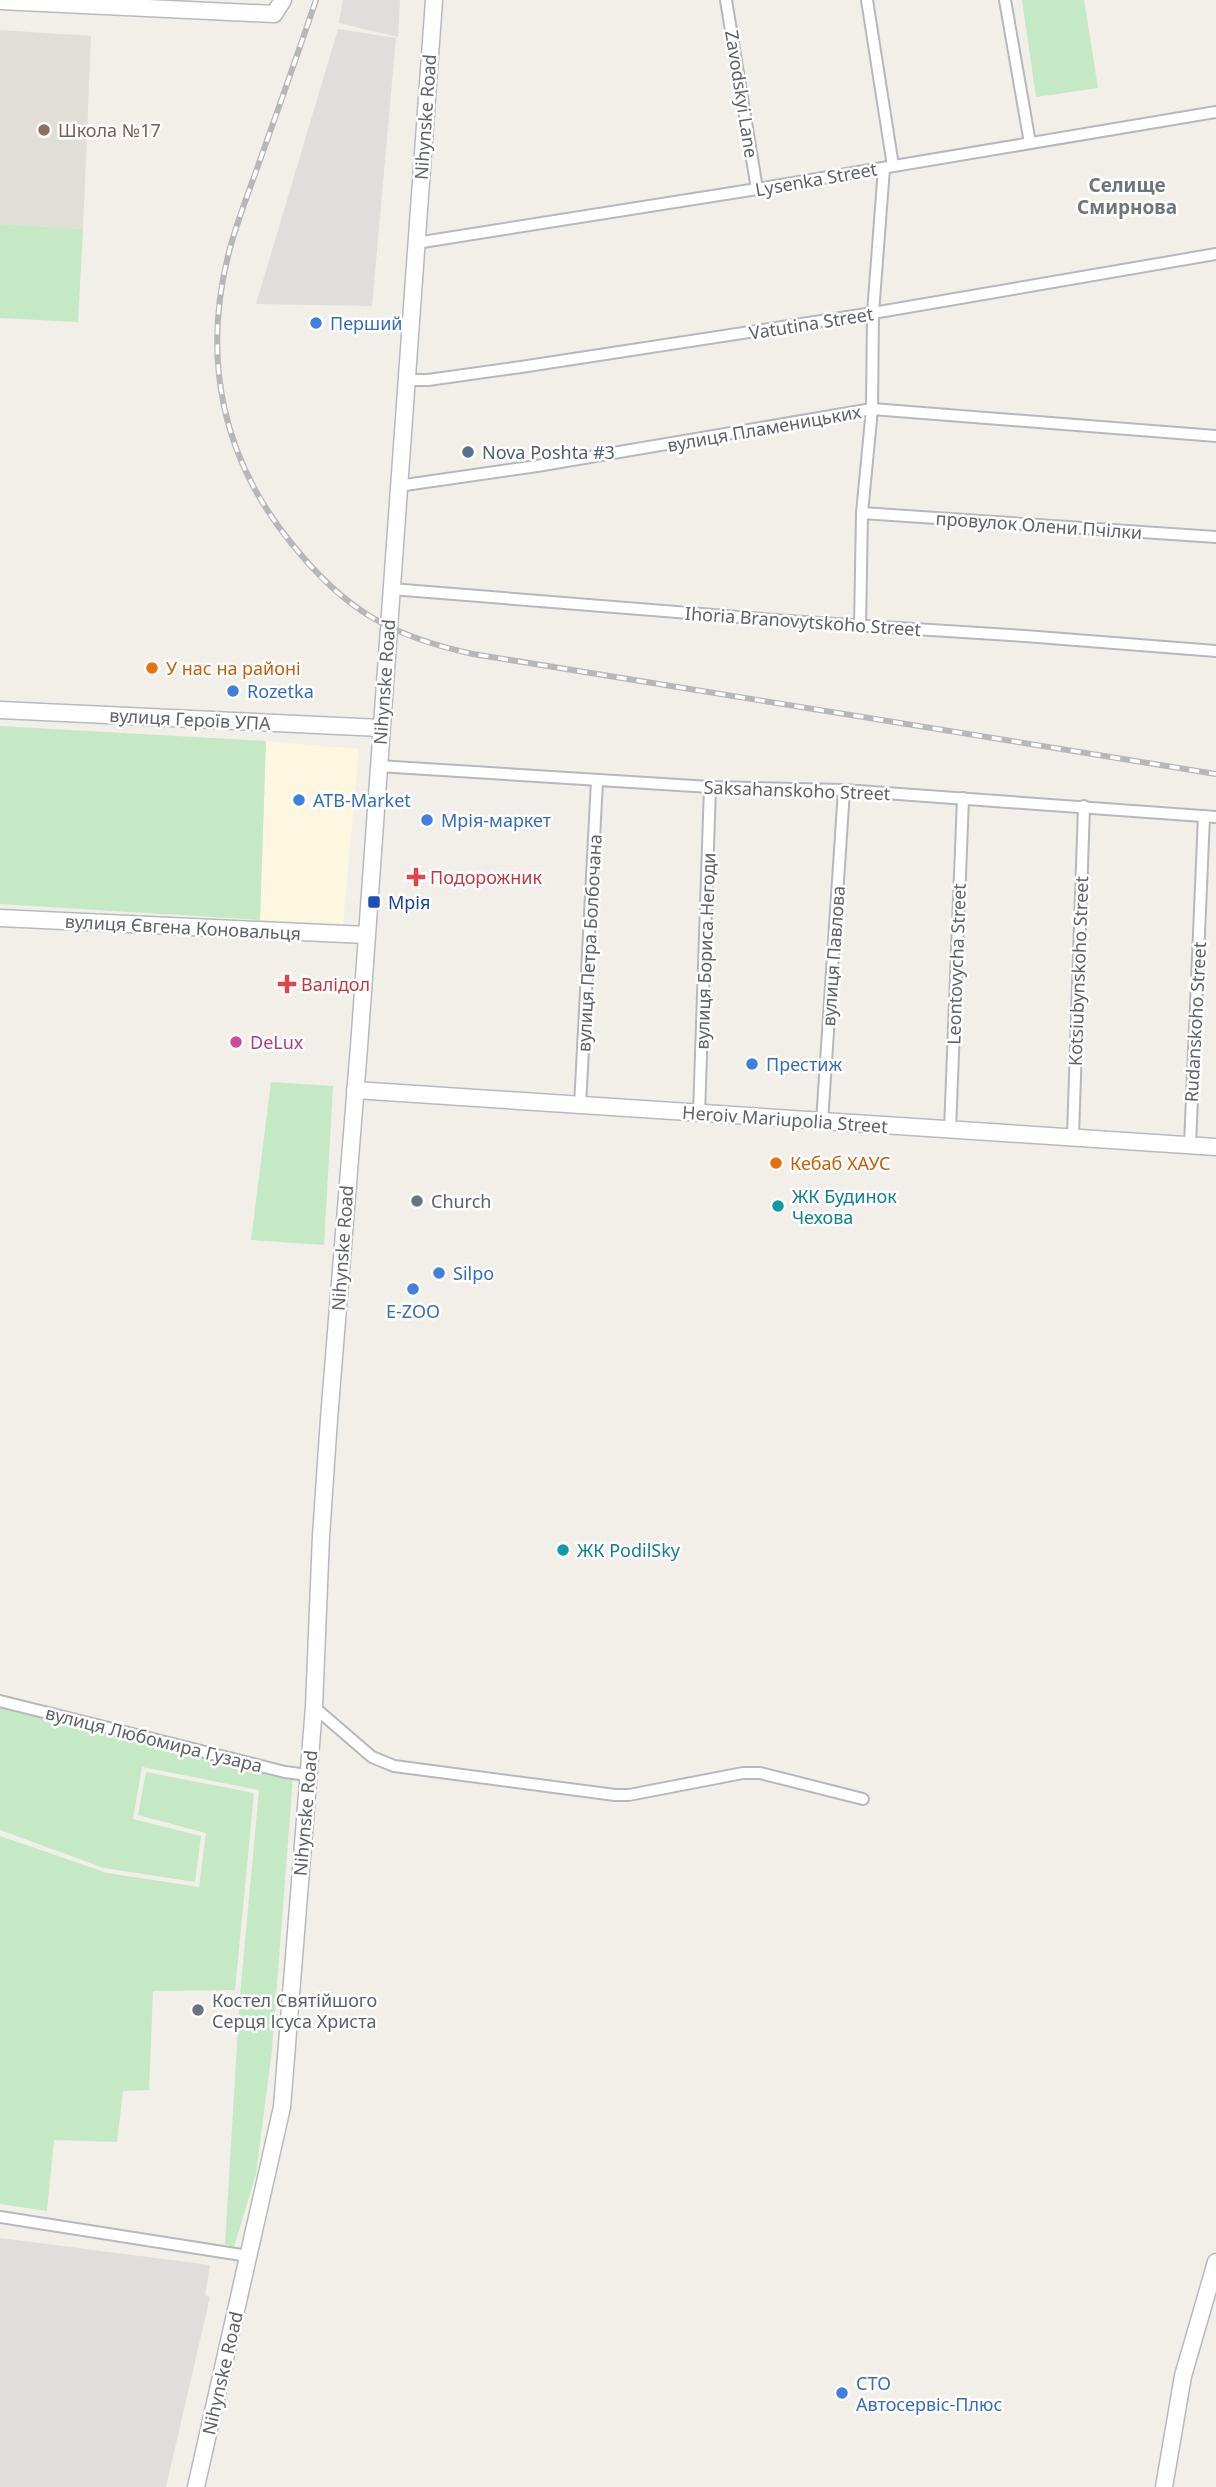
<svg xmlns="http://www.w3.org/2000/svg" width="1216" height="2487" font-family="'Noto Sans',sans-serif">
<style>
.commercial{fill:#fef7e0}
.industrial{fill:#e0deda}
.education{fill:#e1ded6}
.green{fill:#c5e8c5}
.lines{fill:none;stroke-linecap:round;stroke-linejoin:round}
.street-casing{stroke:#b5b8bc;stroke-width:14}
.secondary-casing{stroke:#b6babf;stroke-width:19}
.street{stroke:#fff;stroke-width:10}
.secondary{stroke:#fff;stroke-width:16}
.rail-casing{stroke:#b6b7b8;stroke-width:6}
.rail{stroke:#fff;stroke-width:3.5;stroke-dasharray:10;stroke-linecap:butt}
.education-dot{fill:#8d6e63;stroke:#fff;stroke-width:2.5}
.shop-dot{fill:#3f7fe0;stroke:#fff;stroke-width:2.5}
.service-dot{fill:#5c6f8a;stroke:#fff;stroke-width:2.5}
.food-dot{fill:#e8710a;stroke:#fff;stroke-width:2.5}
.health-dot{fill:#e0444e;stroke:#fff;stroke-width:2.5}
.transit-dot{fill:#1a4fb4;stroke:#fff;stroke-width:2.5}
.hotel-dot{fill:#d1479c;stroke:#fff;stroke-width:2.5}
.worship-dot{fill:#6b7280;stroke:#fff;stroke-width:2.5}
.culture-dot{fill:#0f9aa8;stroke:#fff;stroke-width:2.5}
.labels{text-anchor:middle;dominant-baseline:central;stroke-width:5;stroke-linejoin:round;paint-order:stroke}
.street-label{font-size:18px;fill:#5f6368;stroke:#fff}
.education-label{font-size:18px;fill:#785e54;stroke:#fff;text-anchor:start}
.shop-label{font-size:18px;fill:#366cbe;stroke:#fff;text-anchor:start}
.service-label{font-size:18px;fill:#4e5e75;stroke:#fff;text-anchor:start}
.food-label{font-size:18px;fill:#c56008;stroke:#fff;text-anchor:start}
.health-label{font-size:18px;fill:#be3a42;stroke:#fff;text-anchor:start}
.transit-label{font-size:18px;fill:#164399;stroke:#fff;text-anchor:start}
.hotel-label{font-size:18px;fill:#b23c85;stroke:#fff;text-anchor:start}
.culture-label{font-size:18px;fill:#0d838f;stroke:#fff;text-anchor:start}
.worship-label{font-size:18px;fill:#5b616d;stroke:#fff;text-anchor:start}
.neighbourhood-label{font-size:19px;font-weight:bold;fill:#70757a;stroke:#fff}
</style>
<rect width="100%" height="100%" fill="#f1efe8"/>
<!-- commercial -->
<path class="commercial" d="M266,741L359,749L343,924L260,920Z"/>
<!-- industrial -->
<g class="industrial">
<path d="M343,0H400L398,37L339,23Z"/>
<path d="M338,29L396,38L372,306L256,304Z"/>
<path d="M0,2238L210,2265L205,2295L210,2297L166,2487H0Z"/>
</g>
<!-- education -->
<path class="education" d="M0,30L91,36L83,229L0,224Z"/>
<!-- green -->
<g class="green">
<path d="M1022,0H1084L1098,88L1036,97Z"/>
<path d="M0,224L83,229L78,322L0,318Z"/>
<path d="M0,726L266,741L260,920L0,904Z"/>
<path d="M271,1082L333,1086L324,1245L251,1240Z"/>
<path d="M0,1706L293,1777L272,2050L256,2174L234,2247L225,2244L240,1995L259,1790L142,1767L133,1819L201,1836L195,1882L104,1868L0,1830Z"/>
<path d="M146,1772L254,1793L235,1990L153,1991L149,2090L123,2091L117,2142L54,2140L47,2211L0,2204V1836L107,1873L199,1887L206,1833L138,1815Z"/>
</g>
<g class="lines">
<!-- street casing -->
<g class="street-casing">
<g id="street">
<path d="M726,0L757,189"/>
<path d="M867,0L893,166"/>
<path d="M1005,0L1030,143"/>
<path d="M416,243L757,189L1216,112"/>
<path d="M405,380H428L521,367L873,313L1216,254"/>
<path d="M398,486L537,466L872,409L1216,436"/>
<path d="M862,513L1216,537"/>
<path d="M391,589L788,621L1025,636L1216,651"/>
<path d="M860,626L862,513L872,409L873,313L884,168"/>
<path d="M378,766L710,787L844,790L1216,817"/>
<path d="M580,1106L597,781"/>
<path d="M699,1114L710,787"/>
<path d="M822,1122L844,790"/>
<path d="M950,1130L963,798"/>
<path d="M1073,1136L1084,806"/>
<path d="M1190,1145L1204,816"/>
<path d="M0,1701L285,1772L308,1775"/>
<path d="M314,1707L372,1757L394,1766L615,1795H629L743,1773H760L863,1799"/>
<path d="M0,2217L248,2256"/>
</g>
</g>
<!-- secondary casing -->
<g class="secondary-casing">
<g id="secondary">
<path d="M0,1L274,14L283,0"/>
<path d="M0,710L381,728"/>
<path d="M0,918L366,935"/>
<path d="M355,1090L1216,1147"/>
<path d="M196,2487L282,2107L314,1707L321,1536L329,1419L359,1047L434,0"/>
<path d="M1164,2487L1183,2376L1216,2262"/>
</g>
</g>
<!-- street -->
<use href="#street" class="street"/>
<!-- secondary -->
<use href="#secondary" class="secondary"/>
<!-- rail casing -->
<g class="rail-casing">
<path id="rail" d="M316,0C298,53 279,107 260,160C249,192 236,223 228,256C202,361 223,460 292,544C345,610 390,636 473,654L1216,774"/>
</g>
<!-- rail -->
<use href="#rail" class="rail"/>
</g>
<!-- markers -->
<circle class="education-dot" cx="44" cy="130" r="7"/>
<g class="shop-dot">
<circle cx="316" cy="323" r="7"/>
<circle cx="233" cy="691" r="7"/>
<circle cx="299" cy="800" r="7"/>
<circle cx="427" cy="820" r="7"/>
<circle cx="752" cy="1064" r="7"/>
<circle cx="439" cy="1273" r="7"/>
<circle cx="413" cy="1289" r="7"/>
<circle cx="842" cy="2393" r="7"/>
</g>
<circle class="service-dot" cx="468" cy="452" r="7"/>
<g class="food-dot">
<circle cx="152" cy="668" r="7"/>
<circle cx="776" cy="1163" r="7"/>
</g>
<g class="health-dot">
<path d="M412.5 866.5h7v7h7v7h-7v7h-7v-7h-7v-7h7z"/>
<path d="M283.5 973.5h7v7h7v7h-7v7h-7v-7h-7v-7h7z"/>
</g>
<rect class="transit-dot" x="367" y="895" width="14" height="14" rx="3.5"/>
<circle class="hotel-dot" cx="236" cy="1042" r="7"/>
<g class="worship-dot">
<circle cx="417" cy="1201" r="7"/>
<circle cx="198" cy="2010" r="7"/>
</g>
<g class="culture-dot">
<circle cx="778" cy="1206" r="7"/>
<circle cx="563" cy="1550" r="7"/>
</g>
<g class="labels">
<!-- street labels -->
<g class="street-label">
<text transform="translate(742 94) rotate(81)">Zavodskyi Lane</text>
<text transform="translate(425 117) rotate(-86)">Nihynske Road</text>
<text transform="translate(816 179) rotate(-10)">Lysenka Street</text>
<text transform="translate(811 323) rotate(-9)">Vatutina Street</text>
<text transform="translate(764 428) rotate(-10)">вулиця Пламеницьких</text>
<text transform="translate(1039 525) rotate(4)">провулок Олени Пчілки</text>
<text transform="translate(803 621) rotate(4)">Ihoria Branovytskoho Street</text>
<text transform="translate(384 682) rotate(-86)">Nihynske Road</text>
<text transform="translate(190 719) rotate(3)">вулиця Героїв УПА</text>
<text transform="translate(797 790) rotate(2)">Saksahanskoho Street</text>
<text transform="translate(183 927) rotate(3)">вулиця Євгена Коновальця</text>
<text transform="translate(589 943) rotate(-87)">вулиця Петра Болбочана</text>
<text transform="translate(705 951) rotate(-88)">вулиця Бориса Негоди</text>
<text transform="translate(833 956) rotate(-86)">вулиця Павлова</text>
<text transform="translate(956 964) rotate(-88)">Leontovycha Street</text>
<text transform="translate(1078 971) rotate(-88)">Kotsiubynskoho Street</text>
<text transform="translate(1195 1022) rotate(-87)">Rudanskoho Street</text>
<text transform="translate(785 1119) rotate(4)">Heroiv Mariupolia Street</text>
<text transform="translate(342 1248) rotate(-86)">Nihynske Road</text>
<text transform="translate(154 1739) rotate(14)">вулиця Любомира Гузара</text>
<text transform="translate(305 1813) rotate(-85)">Nihynske Road</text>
<text transform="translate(222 2373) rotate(-77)">Nihynske Road</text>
</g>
<!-- education labels -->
<g class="education-label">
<text x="58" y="130">Школа №17</text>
</g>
<!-- shop labels -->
<g class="shop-label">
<text x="330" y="323">Перший</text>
<text x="247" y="691">Rozetka</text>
<text x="313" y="800">ATB-Market</text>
<text x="441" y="820">Мрія-маркет</text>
<text x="766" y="1064">Престиж</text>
<text x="453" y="1273">Silpo</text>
<text x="413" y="1311" text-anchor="middle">E-ZOO</text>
<text x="856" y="2383">СТО<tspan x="856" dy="21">Автосервіс-Плюс</tspan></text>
</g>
<!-- service labels -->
<g class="service-label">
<text x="482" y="452">Nova Poshta #3</text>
</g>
<!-- food labels -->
<g class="food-label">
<text x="166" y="668">У нас на районі</text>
<text x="790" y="1163">Кебаб ХАУС</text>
</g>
<!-- health labels -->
<g class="health-label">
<text x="430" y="877">Подорожник</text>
<text x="301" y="984">Валідол</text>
</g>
<!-- transit labels -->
<g class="transit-label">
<text x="388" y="902">Мрія</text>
</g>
<!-- hotel labels -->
<g class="hotel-label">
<text x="250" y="1042">DeLux</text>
</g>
<!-- culture labels -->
<g class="culture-label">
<text x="792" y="1196">ЖК Будинок<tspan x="792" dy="21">Чехова</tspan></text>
<text x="577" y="1550">ЖК PodilSky</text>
</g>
<!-- worship labels -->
<g class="worship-label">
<text x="431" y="1201">Church</text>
<text x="212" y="2000">Костел Святійшого<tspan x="212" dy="21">Серця Ісуса Христа</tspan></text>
</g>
<!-- neighbourhood labels -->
<g class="neighbourhood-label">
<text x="1127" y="185">Селище<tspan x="1127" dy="22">Смирнова</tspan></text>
</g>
</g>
</svg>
